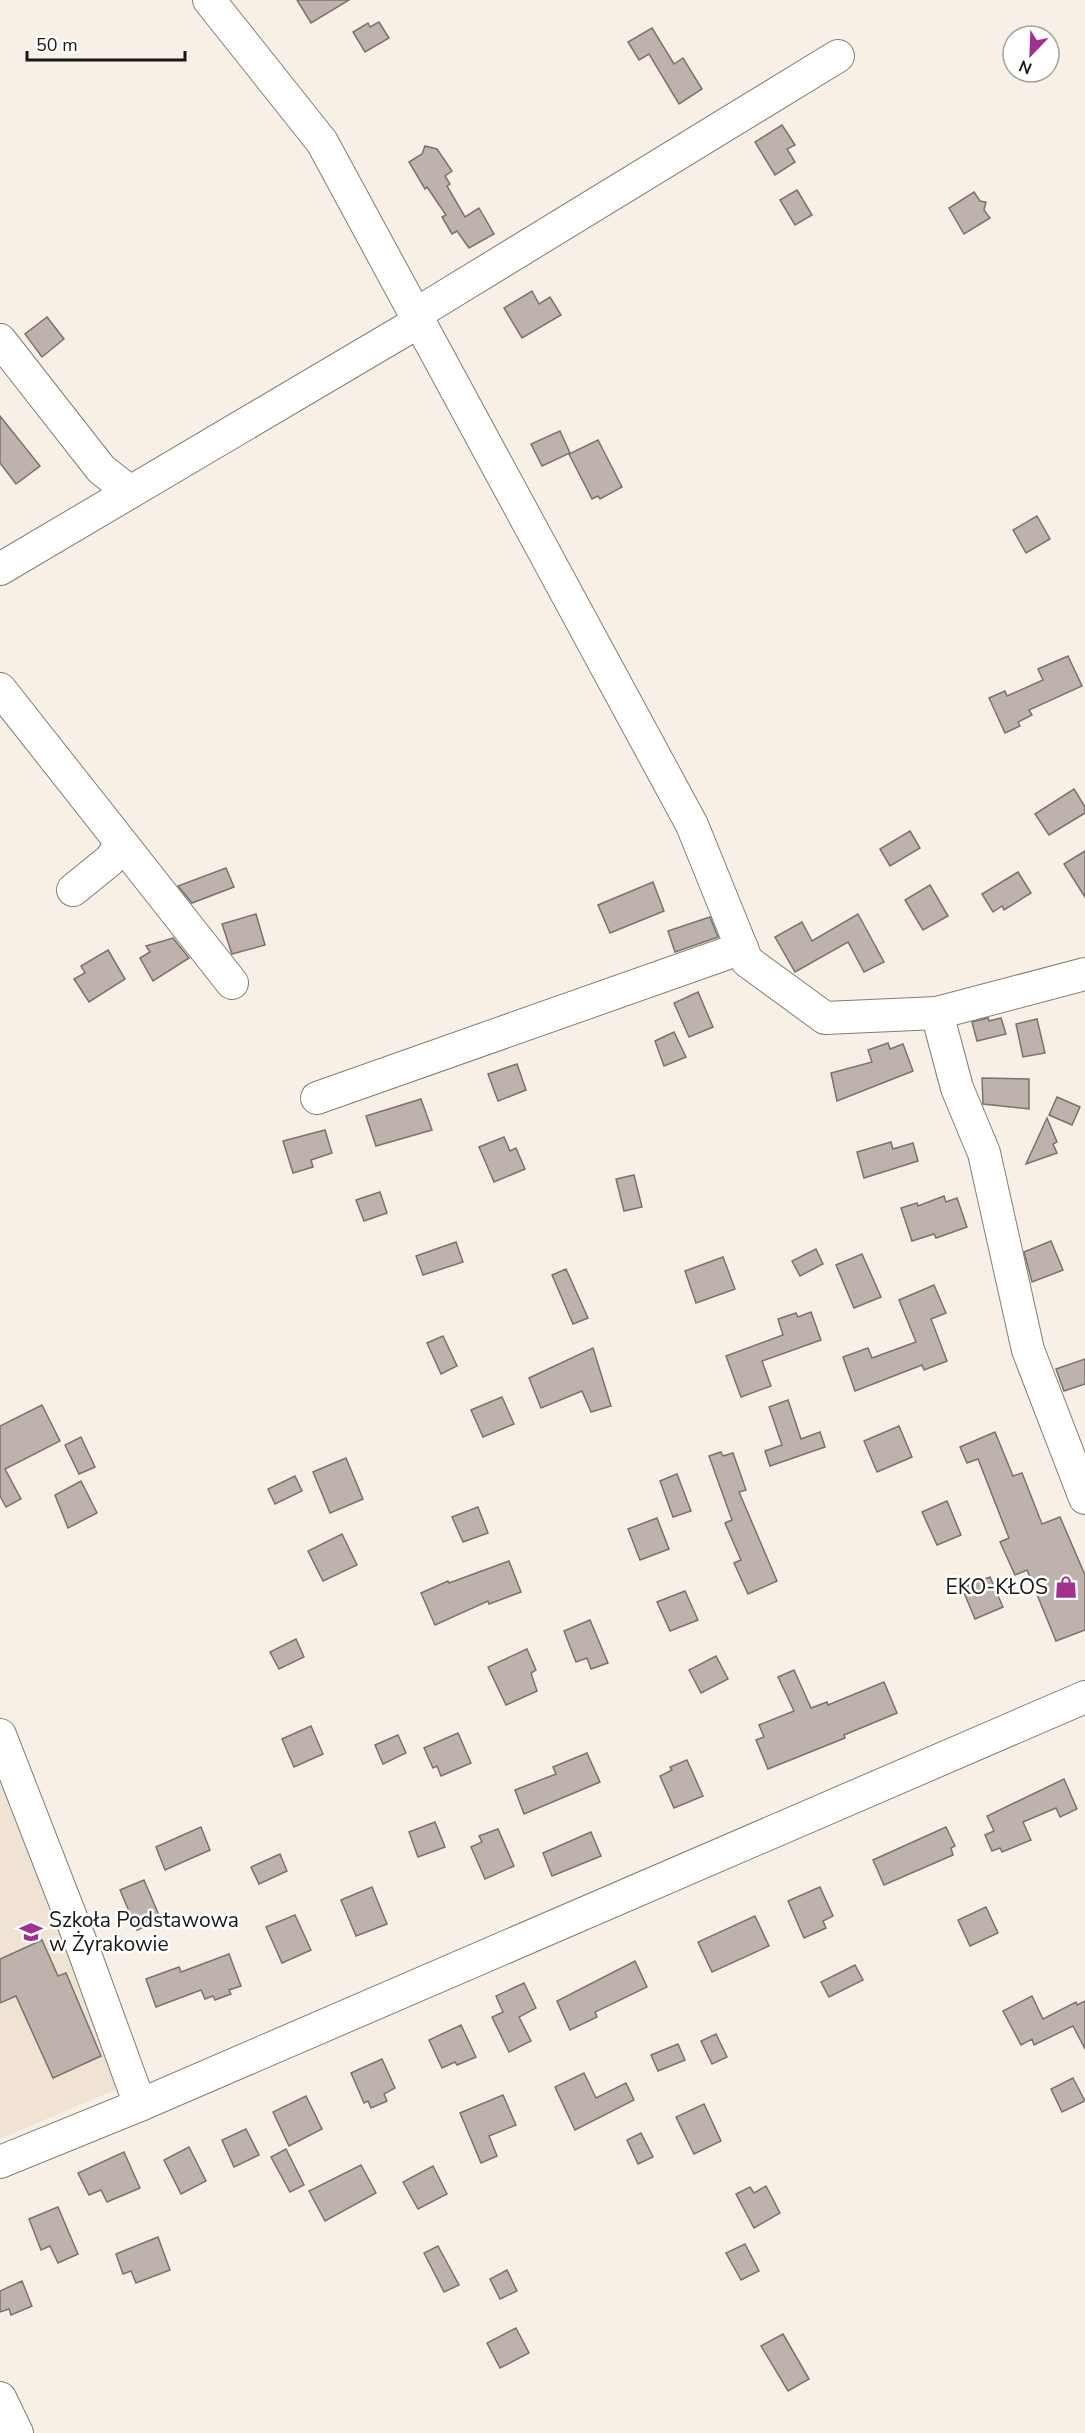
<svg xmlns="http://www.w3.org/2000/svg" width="1085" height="2433" font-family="'Nunito Sans',sans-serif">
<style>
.built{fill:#f0e3d3}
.building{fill:#bdb2ac;stroke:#7c726c;stroke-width:1.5}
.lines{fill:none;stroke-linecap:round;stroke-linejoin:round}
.minor-casing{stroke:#847d74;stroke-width:34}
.minor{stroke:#fff;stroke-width:32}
.labels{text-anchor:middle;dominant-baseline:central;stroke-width:5;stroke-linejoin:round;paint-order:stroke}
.poi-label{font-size:21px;fill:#191713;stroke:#fff;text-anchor:end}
</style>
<rect width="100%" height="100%" fill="#f8f0e6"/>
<!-- built -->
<path class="built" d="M0,1778L124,2086L0,2139Z"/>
<!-- building -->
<g class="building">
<path d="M297,0H349L311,23Z"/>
<path d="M379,22L389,38L365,52L353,32L368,23L370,27Z"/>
<path d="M652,28L674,64L683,58L702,89L679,104L649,54L639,60L628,42Z"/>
<path d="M782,125L795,145L787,149L795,162L775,175L755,142Z"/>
<path d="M425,146L437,149L452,171L445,176L450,184L447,186L465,217L479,208L494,234L469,248L457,231L452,234L442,217L446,215L427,187L425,189L409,162L422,154Z"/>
<path d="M797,190L812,215L795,225L780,200Z"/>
<path d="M974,192L980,201L986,202L984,210L990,218L964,234L949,208Z"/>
<path d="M532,291L539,304L550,297L561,315L522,338L504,308Z"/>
<path d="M47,317L64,339L42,357L25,334Z"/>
<path d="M0,416L40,466L16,484L0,463Z"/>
<path d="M560,431L570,453L542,466L531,444Z"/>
<path d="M598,440L622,487L600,499L598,496L592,499L569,454Z"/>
<path d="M1037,516L1050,539L1026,553L1013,530Z"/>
<path d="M1068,656L1082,686L1029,710L1032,715L1018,722L1020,726L1005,733L989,698L1005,691L1007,696L1043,680L1038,669Z"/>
<path d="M1074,789L1085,807V813L1049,835L1035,814Z"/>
<path d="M910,831L920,848L890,866L880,849Z"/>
<path d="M1085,851V897L1064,864Z"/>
<path d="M226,868L234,887L192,903L178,886Z"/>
<path d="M1018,872L1031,893L1004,910L1002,906L993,912L982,894Z"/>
<path d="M653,882L664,911L610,933L598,905Z"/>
<path d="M930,885L948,916L923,930L905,900Z"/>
<path d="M256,914L265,945L232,954L222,924Z"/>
<path d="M858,914L884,962L864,972L848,942L795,972L775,937L802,922L812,941Z"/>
<path d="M710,917L718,937L675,952L668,931Z"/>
<path d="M173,938L189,958L153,981L140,958L150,952L146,946Z"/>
<path d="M108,950L125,979L89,1002L74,979L85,973L81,966Z"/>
<path d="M698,992L713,1027L689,1037L674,1003Z"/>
<path d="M988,1018L989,1021L1001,1018L1006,1034L977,1041L972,1022Z"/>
<path d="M1037,1019L1045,1053L1023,1057L1016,1024Z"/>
<path d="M674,1032L686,1057L664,1066L655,1041Z"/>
<path d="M888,1043L890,1049L903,1044L913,1071L837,1101L831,1073L872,1062L868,1050Z"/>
<path d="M517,1064L526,1090L498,1101L488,1074Z"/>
<path d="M982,1078L1029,1079V1109L983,1104Z"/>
<path d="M1057,1097L1080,1107L1072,1125L1049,1115Z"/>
<path d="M421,1099L432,1130L376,1146L366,1116Z"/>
<path d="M1047,1118L1057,1142L1053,1144L1057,1153L1026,1164Z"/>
<path d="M325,1130L332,1153L311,1160L313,1167L293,1173L283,1141Z"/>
<path d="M504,1137L510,1151L516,1148L525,1169L494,1182L479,1147Z"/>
<path d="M891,1142L893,1149L913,1143L918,1161L864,1178L857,1152Z"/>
<path d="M634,1175L642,1207L624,1211L616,1179Z"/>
<path d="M380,1192L387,1213L364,1221L356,1200Z"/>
<path d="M944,1196L946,1202L957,1198L967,1227L936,1238L934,1234L912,1241L901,1208L917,1203L918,1206Z"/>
<path d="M1051,1241L1063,1270L1032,1282L1024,1252Z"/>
<path d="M456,1242L463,1262L423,1275L416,1256Z"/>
<path d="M816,1249L823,1264L800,1276L792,1261Z"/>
<path d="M862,1254L881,1297L854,1308L836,1265Z"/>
<path d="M723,1257L735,1289L696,1303L685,1271Z"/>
<path d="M566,1269L588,1318L573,1324L552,1275Z"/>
<path d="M934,1285L946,1313L931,1319L947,1361L924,1370L922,1365L855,1391L843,1357L868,1348L872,1358L916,1342L899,1300Z"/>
<path d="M811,1312L821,1340L762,1361L771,1386L741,1397L726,1356L783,1335L778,1319L796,1313L798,1317Z"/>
<path d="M443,1336L457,1366L441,1374L427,1343Z"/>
<path d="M593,1348L611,1406L591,1412L582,1391L541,1408L529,1378Z"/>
<path d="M1085,1359V1384L1064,1391L1056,1369Z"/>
<path d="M502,1397L514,1424L483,1437L471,1410Z"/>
<path d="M788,1400L801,1439L820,1432L825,1447L770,1466L765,1451L782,1445L769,1407Z"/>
<path d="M42,1405L60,1441L5,1469L21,1499L6,1507L0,1496V1426Z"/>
<path d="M899,1426L912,1457L877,1472L864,1441Z"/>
<path d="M995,1432L1013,1476L1022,1473L1042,1524L1060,1517L1085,1575V1630L1056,1641L1027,1570L1015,1575L1000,1542L1009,1538L978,1459L967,1463L960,1447Z"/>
<path d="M81,1437L95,1467L79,1474L65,1445Z"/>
<path d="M721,1452L723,1456L733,1453L746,1490L739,1492L777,1581L748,1594L734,1563L741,1560L725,1523L732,1520L709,1456Z"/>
<path d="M346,1458L363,1499L330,1513L313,1472Z"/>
<path d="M677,1474L691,1511L673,1517L660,1481Z"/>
<path d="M295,1476L302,1491L275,1504L268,1489Z"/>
<path d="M81,1481L97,1513L68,1528L55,1495Z"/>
<path d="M947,1501L961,1535L937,1545L922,1512Z"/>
<path d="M478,1507L488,1533L463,1542L452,1517Z"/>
<path d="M657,1518L669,1549L640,1560L628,1529Z"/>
<path d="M342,1534L357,1565L323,1581L308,1551Z"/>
<path d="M509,1561L521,1592L489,1604L488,1601L435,1625L421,1593L448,1581L449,1583Z"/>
<path d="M990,1577L1003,1607L975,1619L962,1588Z"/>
<path d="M685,1591L698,1620L670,1631L657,1602Z"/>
<path d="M590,1620L608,1663L591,1669L587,1658L576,1662L564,1631Z"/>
<path d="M296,1639L304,1657L279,1669L270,1652Z"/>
<path d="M527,1649L536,1670L531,1673L537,1691L506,1705L488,1667Z"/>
<path d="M716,1656L728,1679L701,1693L689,1670Z"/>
<path d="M794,1670L811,1708L827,1702L828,1705L884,1682L897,1713L844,1735L845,1738L768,1769L756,1740L764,1737L759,1725L794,1711L778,1677Z"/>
<path d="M311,1726L323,1754L294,1767L282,1739Z"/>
<path d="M458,1733L471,1763L441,1776L437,1766L433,1768L424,1748Z"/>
<path d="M398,1735L406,1753L383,1764L375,1745Z"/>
<path d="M587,1753L600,1782L524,1814L515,1790L556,1774L553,1767Z"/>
<path d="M687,1760L703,1796L674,1808L660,1776L672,1770L670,1767Z"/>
<path d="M1064,1779L1077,1809L1060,1817L1056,1808L1023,1822L1031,1840L1002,1852L1000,1848L992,1851L985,1835L994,1831L987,1816Z"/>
<path d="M435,1822L445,1847L418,1857L409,1832Z"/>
<path d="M201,1827L210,1850L165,1870L156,1847Z"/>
<path d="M946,1827L955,1846L951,1848L953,1855L884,1885L873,1860Z"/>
<path d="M498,1829L514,1866L485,1879L471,1847L482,1842L479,1836Z"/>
<path d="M591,1832L601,1856L552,1876L543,1853Z"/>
<path d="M280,1854L287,1871L259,1884L251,1867Z"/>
<path d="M144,1880L161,1920L137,1930L120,1890Z"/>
<path d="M372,1887L387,1924L356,1936L341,1900Z"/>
<path d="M820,1887L833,1916L823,1921L826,1928L804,1938L788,1901Z"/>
<path d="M986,1907L998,1933L970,1946L958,1920Z"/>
<path d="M295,1915L311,1950L282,1963L266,1927Z"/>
<path d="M755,1916L769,1946L712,1972L698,1942Z"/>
<path d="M42,1940L58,1976L66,1973L101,2056L53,2078L16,1996L0,2003V1959Z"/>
<path d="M229,1954L241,1986L229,1990L231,1994L215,2000L213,1996L205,1999L201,1990L156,2007L146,1979L179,1967L181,1972Z"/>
<path d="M635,1961L647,1987L595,2012L597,2017L570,2030L557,2001Z"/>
<path d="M855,1965L863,1980L829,1997L821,1982Z"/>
<path d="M524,1983L536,2008L519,2017L531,2041L509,2052L492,2017L503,2012L496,1996Z"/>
<path d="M1032,1996L1043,2019L1076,2002L1077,2005L1085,2001V2049L1073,2026L1034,2045L1032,2039L1021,2045L1003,2011Z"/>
<path d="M461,2025L476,2057L457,2065L455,2062L442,2068L429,2040Z"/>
<path d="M716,2034L727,2057L712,2064L701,2041Z"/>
<path d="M678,2044L685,2060L658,2071L651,2055Z"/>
<path d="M382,2059L395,2088L384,2094L387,2101L371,2108L368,2101L364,2103L351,2073Z"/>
<path d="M584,2073L596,2098L626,2083L634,2100L575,2130L555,2087Z"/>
<path d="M1073,2078L1085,2101L1062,2112L1051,2089Z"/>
<path d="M503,2095L516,2125L489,2136L497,2156L481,2163L460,2113Z"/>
<path d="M306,2096L322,2129L289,2146L273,2112Z"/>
<path d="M704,2104L721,2141L694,2154L676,2117Z"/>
<path d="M246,2129L259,2155L234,2167L222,2140Z"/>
<path d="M641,2133L653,2157L638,2164L627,2140Z"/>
<path d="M189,2147L206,2181L181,2194L164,2160Z"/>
<path d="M286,2149L304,2185L290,2192L271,2157Z"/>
<path d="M124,2152L140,2188L107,2202L101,2190L89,2195L78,2173Z"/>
<path d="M361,2165L376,2193L325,2221L309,2191Z"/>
<path d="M433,2166L447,2194L418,2209L403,2182Z"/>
<path d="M766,2186L780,2213L754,2228L736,2194L750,2187L754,2193Z"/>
<path d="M58,2207L78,2254L58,2263L50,2246L41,2250L29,2219Z"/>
<path d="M158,2237L170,2270L136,2283L131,2271L123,2274L116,2254Z"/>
<path d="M745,2244L759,2271L741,2280L726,2253Z"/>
<path d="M438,2246L459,2285L444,2292L424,2253Z"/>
<path d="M507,2270L517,2291L500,2299L490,2279Z"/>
<path d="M22,2281L32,2306L11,2315L9,2309L0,2312V2291Z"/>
<path d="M516,2328L529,2353L500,2368L487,2343Z"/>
<path d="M783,2334L809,2379L788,2391L761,2346Z"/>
</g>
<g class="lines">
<!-- minor casing -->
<g class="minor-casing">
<g id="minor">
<path d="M209,0L322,142L692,825L747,961L825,1018L937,1013L1085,974"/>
<path d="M416,314L838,56"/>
<path d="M0,340L101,469L130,492"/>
<path d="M0,569L420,321"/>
<path d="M0,689L232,983"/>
<path d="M73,890L110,860L121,844"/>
<path d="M937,1013L957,1088L984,1153L1028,1350L1085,1498"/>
<path d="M317,1098L742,948"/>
<path d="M0,1735L81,1943L140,2105"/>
<path d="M0,2162L140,2105L1085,1697"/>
<path d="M0,2398L17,2433"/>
</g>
</g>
<!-- minor -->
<use href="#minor" class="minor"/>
</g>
<!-- icons -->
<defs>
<g id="shop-bare" transform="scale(1.8)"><path d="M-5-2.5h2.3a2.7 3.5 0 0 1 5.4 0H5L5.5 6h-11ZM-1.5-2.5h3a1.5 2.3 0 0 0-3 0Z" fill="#a1318e" stroke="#fff" stroke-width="2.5" paint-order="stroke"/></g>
<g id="school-bare" transform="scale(1.8)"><path d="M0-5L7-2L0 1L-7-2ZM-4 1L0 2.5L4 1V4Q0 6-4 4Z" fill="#a1318e" stroke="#fff" stroke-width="2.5" paint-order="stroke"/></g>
</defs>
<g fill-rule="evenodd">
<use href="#shop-bare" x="1066" y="1587"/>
<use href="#school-bare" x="31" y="1932"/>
</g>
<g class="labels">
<!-- poi labels -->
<g class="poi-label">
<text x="1048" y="1587">EKO-KŁOS</text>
<text x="49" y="1920" text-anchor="start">Szkoła Podstawowa<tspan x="49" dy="24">w Żyrakowie</tspan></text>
</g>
</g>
<!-- north arrow -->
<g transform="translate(1031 54) rotate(203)"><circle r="28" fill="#ffffff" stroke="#a3a2a1" stroke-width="1.5"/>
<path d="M0-4.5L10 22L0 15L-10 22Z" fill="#a1318e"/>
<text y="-9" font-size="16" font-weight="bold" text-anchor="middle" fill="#191713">N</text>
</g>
<!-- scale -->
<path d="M27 51v9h158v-9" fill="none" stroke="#191713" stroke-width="3"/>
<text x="36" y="51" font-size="18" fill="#191713" stroke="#ffffff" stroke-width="4.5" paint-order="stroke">50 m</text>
</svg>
